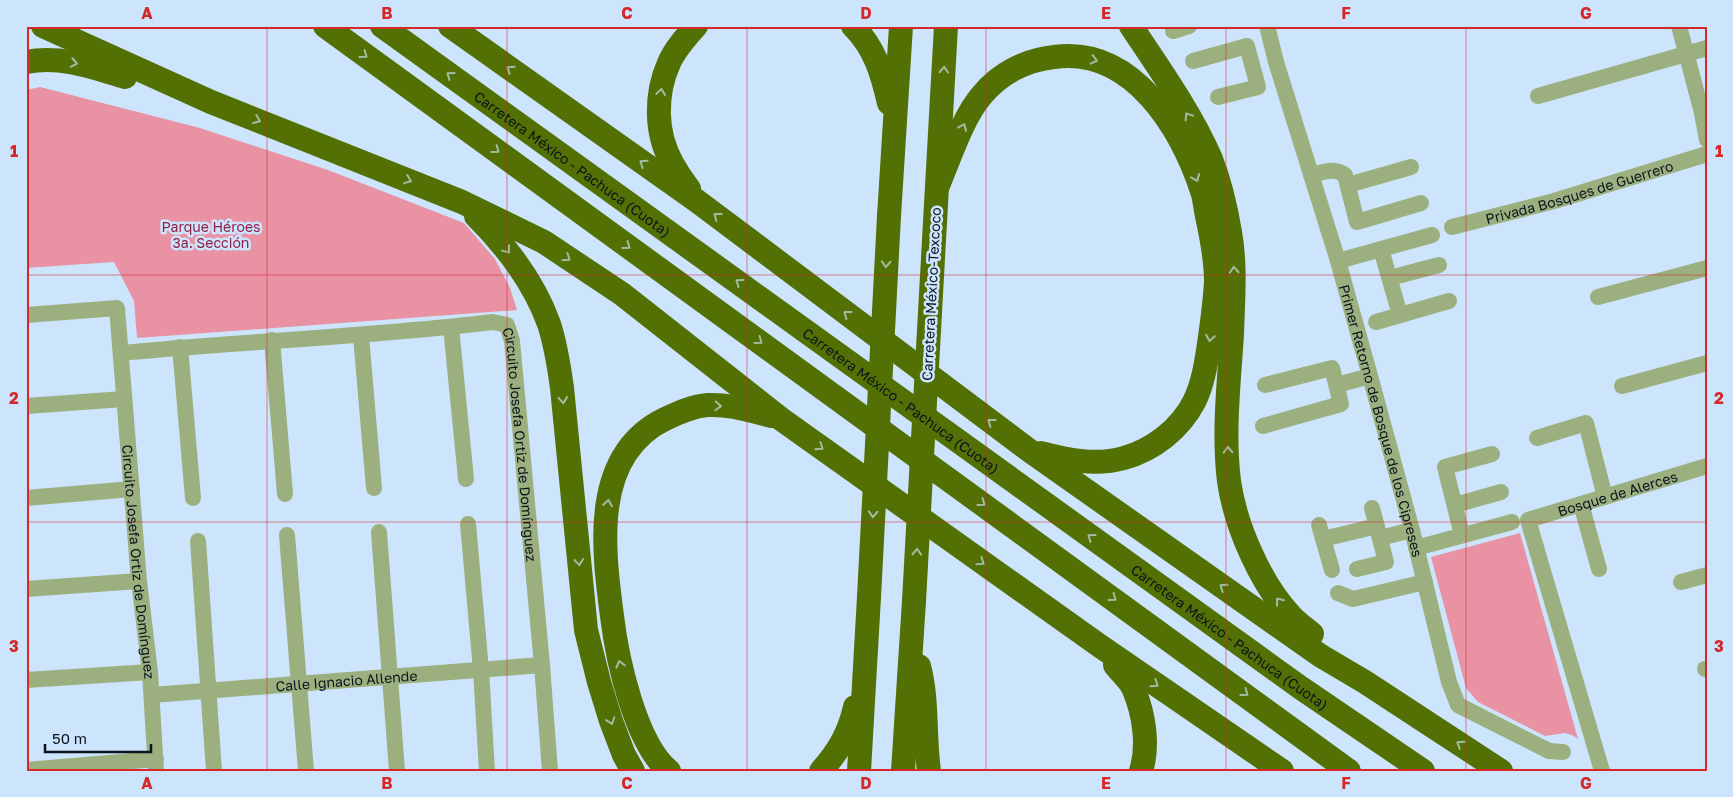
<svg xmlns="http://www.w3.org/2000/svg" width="1733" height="797" font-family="'Golos Text',sans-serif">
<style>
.green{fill:#e992a4}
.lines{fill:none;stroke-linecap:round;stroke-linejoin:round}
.minor{stroke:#9cb07f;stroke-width:16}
.highway{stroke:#527004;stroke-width:24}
.highway-bridge{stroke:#527004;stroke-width:24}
.oneway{stroke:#a1bca5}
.grid{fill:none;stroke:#d62828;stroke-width:1;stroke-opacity:0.55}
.labels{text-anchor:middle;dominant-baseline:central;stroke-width:5;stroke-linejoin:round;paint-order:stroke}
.street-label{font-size:14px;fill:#09141e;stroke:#cce5fc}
.park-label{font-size:14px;fill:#922046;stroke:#cce5fc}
.neatline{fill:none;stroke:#d62828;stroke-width:2}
.grid-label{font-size:16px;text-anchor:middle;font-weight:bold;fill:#d62828}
</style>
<rect width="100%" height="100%" fill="#cce5fc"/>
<!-- green -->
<g class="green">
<path d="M40,87L200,128L328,170L464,223L495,259L510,288L517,310L137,338L134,301L114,262L26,268V90Z"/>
<path d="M1520,533L1578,739L1572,735L1565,733L1545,736L1478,702L1466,688L1431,557Z"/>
</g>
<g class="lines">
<!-- minor -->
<g class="minor">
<path id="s1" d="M1267,26L1276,62L1338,261L1370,376L1412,530L1449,682L1458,705L1549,751L1563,752"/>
<path d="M1679,26L1702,113L1707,140"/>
<path d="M1173,31L1189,26"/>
<path d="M1193,61L1247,46L1258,87L1218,97"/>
<path d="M1538,96L1707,48"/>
<path d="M1311,175C1323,172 1335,167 1345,175L1357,222L1421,203"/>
<path d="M1348,185L1411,167"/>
<path id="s2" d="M1452,227L1554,201L1707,154"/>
<path d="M1381,249L1400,315"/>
<path d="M1338,261L1432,235"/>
<path d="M1390,278L1439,265"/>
<path d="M1598,297L1707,268"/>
<path id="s3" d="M26,315L117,308L139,581L150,672L156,771"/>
<path d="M1376,322L1449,301"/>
<path d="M451,327L466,479"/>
<path d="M361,336L374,488"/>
<path d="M272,340L285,494"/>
<path d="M180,347L193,498"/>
<path id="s4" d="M121,353C245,341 370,337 493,322L507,325L512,341L542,665L550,771"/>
<path d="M1337,385L1370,376"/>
<path d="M1622,386L1707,363"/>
<path d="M26,406L124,399"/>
<path d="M1263,426L1341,404L1332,368L1265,385"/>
<path d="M1537,438L1586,423L1605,497"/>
<path d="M26,498L132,489"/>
<path d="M1581,504L1599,569"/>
<path d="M1455,505L1501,492"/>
<path d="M468,524L481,670L487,771"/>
<path d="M1319,525L1332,570"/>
<path d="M379,532L397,771"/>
<path d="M287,535L306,771"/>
<path d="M1462,535L1445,467L1492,454"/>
<path d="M1380,538L1412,530"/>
<path d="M1323,539L1377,526"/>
<path d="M198,541L214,771"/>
<path d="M1416,548L1512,522"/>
<path d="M1357,569L1386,562L1372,508"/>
<path d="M1681,582L1707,575"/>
<path d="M26,589L139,581"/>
<path d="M1338,593L1353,599L1425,582"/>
<path d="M1705,669H1707"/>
<path d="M26,680L150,672"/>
<path id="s5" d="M152,695L542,665"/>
<path d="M26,770L156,759"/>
<path id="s6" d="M1602,771L1528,520L1707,466"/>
</g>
<!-- highway -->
<g class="highway">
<path d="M43,26L211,102L462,202L544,242L622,294L781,419L1100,646L1282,771"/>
<path d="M325,26L1349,771"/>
<path id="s7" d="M382,26L1301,688L1423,771"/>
<path d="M450,26L697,201L1030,451L1321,656L1365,682L1501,771"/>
<path d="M853,26C875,48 882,73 889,103"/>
<path d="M1131,26C1159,68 1191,113 1211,159C1220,182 1226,208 1230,232C1236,266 1233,300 1232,334C1229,382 1223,433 1229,481C1235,525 1261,585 1292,617C1298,623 1306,629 1312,634"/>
<path d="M26,62C60,55 92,67 125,77"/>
<path d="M937,188C949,160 962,118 982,95C1000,73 1026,60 1054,57C1133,46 1182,129 1203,194C1205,203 1206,212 1208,221C1212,240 1216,261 1216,281C1215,302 1212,323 1209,344C1206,364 1203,384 1194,402C1180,429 1153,450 1124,458C1096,466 1068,460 1041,453"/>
<path d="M689,189C683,181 677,172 672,163C655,133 655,94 669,63C675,49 686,37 696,26"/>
<path d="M476,216C507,247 534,282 549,324C556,345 559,366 562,388L586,630L599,682L611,721L624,755L633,771"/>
<path d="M889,216L901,26"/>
<path d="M934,240L946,26"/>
<path d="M1115,665C1121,673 1131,681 1134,690C1144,714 1149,746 1141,771"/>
<path d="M919,666C928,700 924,736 929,771"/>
<path d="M669,771C635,743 617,658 612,616C603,548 591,455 665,419C678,413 693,406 708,405C730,404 751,411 772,416"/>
<path d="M821,771C839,751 849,733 855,707"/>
<path d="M859,771L869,597"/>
<path d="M903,771L914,601"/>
</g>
<!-- highway-bridge -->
<g class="highway-bridge">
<path d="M869,597L889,216"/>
<path d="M914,601L934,240"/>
</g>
</g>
<!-- one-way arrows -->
<defs><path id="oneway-chevron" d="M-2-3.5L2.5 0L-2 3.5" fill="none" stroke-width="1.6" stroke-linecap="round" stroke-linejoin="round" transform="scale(1.25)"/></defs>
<g class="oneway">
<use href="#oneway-chevron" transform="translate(364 55) rotate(36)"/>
<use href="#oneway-chevron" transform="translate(1094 60) rotate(14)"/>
<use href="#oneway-chevron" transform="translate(74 63) rotate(11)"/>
<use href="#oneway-chevron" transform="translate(510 69) rotate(-145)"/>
<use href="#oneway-chevron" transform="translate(944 70) rotate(-87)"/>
<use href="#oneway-chevron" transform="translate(450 75) rotate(-144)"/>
<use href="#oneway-chevron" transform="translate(661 92) rotate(-82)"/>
<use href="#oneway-chevron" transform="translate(1188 116) rotate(-122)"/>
<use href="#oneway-chevron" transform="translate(257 120) rotate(22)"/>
<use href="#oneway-chevron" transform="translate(963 127) rotate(-67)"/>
<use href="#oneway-chevron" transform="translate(496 150) rotate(36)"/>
<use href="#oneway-chevron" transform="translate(643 163) rotate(-145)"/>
<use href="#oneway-chevron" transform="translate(1196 178) rotate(68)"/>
<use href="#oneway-chevron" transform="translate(408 180) rotate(22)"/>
<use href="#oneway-chevron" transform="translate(717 216) rotate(-143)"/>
<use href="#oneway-chevron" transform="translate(627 246) rotate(36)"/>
<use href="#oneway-chevron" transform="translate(507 250) rotate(53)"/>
<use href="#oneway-chevron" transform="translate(567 258) rotate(34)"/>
<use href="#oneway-chevron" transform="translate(886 264) rotate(93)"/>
<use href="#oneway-chevron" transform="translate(1234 270) rotate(-93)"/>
<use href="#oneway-chevron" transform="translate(739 282) rotate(-144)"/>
<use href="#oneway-chevron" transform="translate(847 314) rotate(-143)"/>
<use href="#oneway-chevron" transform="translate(1210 338) rotate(99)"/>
<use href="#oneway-chevron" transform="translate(759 341) rotate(36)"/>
<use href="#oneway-chevron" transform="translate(563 400) rotate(85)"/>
<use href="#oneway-chevron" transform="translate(718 406) rotate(3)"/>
<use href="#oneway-chevron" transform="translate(991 422) rotate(-143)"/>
<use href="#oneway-chevron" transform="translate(820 447) rotate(35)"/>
<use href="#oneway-chevron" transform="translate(1228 450) rotate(-92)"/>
<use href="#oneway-chevron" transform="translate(608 503) rotate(-81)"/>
<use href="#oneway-chevron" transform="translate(982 503) rotate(36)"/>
<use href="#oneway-chevron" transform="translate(873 514) rotate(93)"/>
<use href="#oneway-chevron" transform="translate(1091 537) rotate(-144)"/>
<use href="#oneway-chevron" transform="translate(917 552) rotate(-87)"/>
<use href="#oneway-chevron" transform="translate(579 562) rotate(84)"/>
<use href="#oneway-chevron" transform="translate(981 562) rotate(35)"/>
<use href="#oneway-chevron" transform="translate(1223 587) rotate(-145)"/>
<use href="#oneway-chevron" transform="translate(1113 598) rotate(36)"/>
<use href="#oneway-chevron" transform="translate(1279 601) rotate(-128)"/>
<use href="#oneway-chevron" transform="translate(620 664) rotate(-104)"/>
<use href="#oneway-chevron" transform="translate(1155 684) rotate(34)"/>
<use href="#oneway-chevron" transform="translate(1245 693) rotate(36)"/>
<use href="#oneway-chevron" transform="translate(611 721) rotate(71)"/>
<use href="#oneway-chevron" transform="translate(1460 744) rotate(-147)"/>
</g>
<!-- grid -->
<path class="grid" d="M267,26V771M507,26V771M747,26V771M986,26V771M1226,26V771M1466,26V771M26,275H1707M26,522H1707"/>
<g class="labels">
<!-- street labels -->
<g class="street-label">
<text stroke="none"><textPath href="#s7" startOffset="235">Carretera México - Pachuca (Cuota)</textPath></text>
<text stroke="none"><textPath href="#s2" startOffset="132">Privada Bosques de Guerrero</textPath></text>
<text transform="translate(931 294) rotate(-87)">Carretera México-Texcoco</text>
<text stroke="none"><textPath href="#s7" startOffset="640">Carretera México - Pachuca (Cuota)</textPath></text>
<text stroke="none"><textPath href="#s1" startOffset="411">Primer Retorno de Bosque de los Cipreses</textPath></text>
<text stroke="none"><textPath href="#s4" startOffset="508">Circuito Josefa Ortiz de Domínguez</textPath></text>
<text stroke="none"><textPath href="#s6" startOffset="355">Bosque de Alerces</textPath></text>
<text stroke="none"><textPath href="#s3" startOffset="346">Circuito Josefa Ortiz de Domínguez</textPath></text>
<text stroke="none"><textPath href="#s7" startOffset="1045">Carretera México - Pachuca (Cuota)</textPath></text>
<text stroke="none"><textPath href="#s5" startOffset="195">Calle Ignacio Allende</textPath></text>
</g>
<!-- park labels -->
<g class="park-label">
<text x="211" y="226">Parque Héroes<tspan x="211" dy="16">3a. Sección</tspan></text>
</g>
</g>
<!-- border -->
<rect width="1733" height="797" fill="none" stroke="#cce5fc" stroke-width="55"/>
<!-- scale -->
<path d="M45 744v8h106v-8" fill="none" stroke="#09141e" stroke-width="2.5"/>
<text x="52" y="744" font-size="15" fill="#09141e" stroke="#cce5fc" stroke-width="4" paint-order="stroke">50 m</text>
<rect x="28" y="28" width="1678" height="742" class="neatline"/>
<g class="grid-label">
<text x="147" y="19">A</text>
<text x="387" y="19">B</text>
<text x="627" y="19">C</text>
<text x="866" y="19">D</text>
<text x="1106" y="19">E</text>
<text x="1346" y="19">F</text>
<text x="1586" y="19">G</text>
<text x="14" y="157">1</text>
<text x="1719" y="157">1</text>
<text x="14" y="404">2</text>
<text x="1719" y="404">2</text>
<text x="14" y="652">3</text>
<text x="1719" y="652">3</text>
<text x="147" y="789">A</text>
<text x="387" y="789">B</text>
<text x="627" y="789">C</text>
<text x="866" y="789">D</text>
<text x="1106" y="789">E</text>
<text x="1346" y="789">F</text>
<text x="1586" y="789">G</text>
</g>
</svg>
